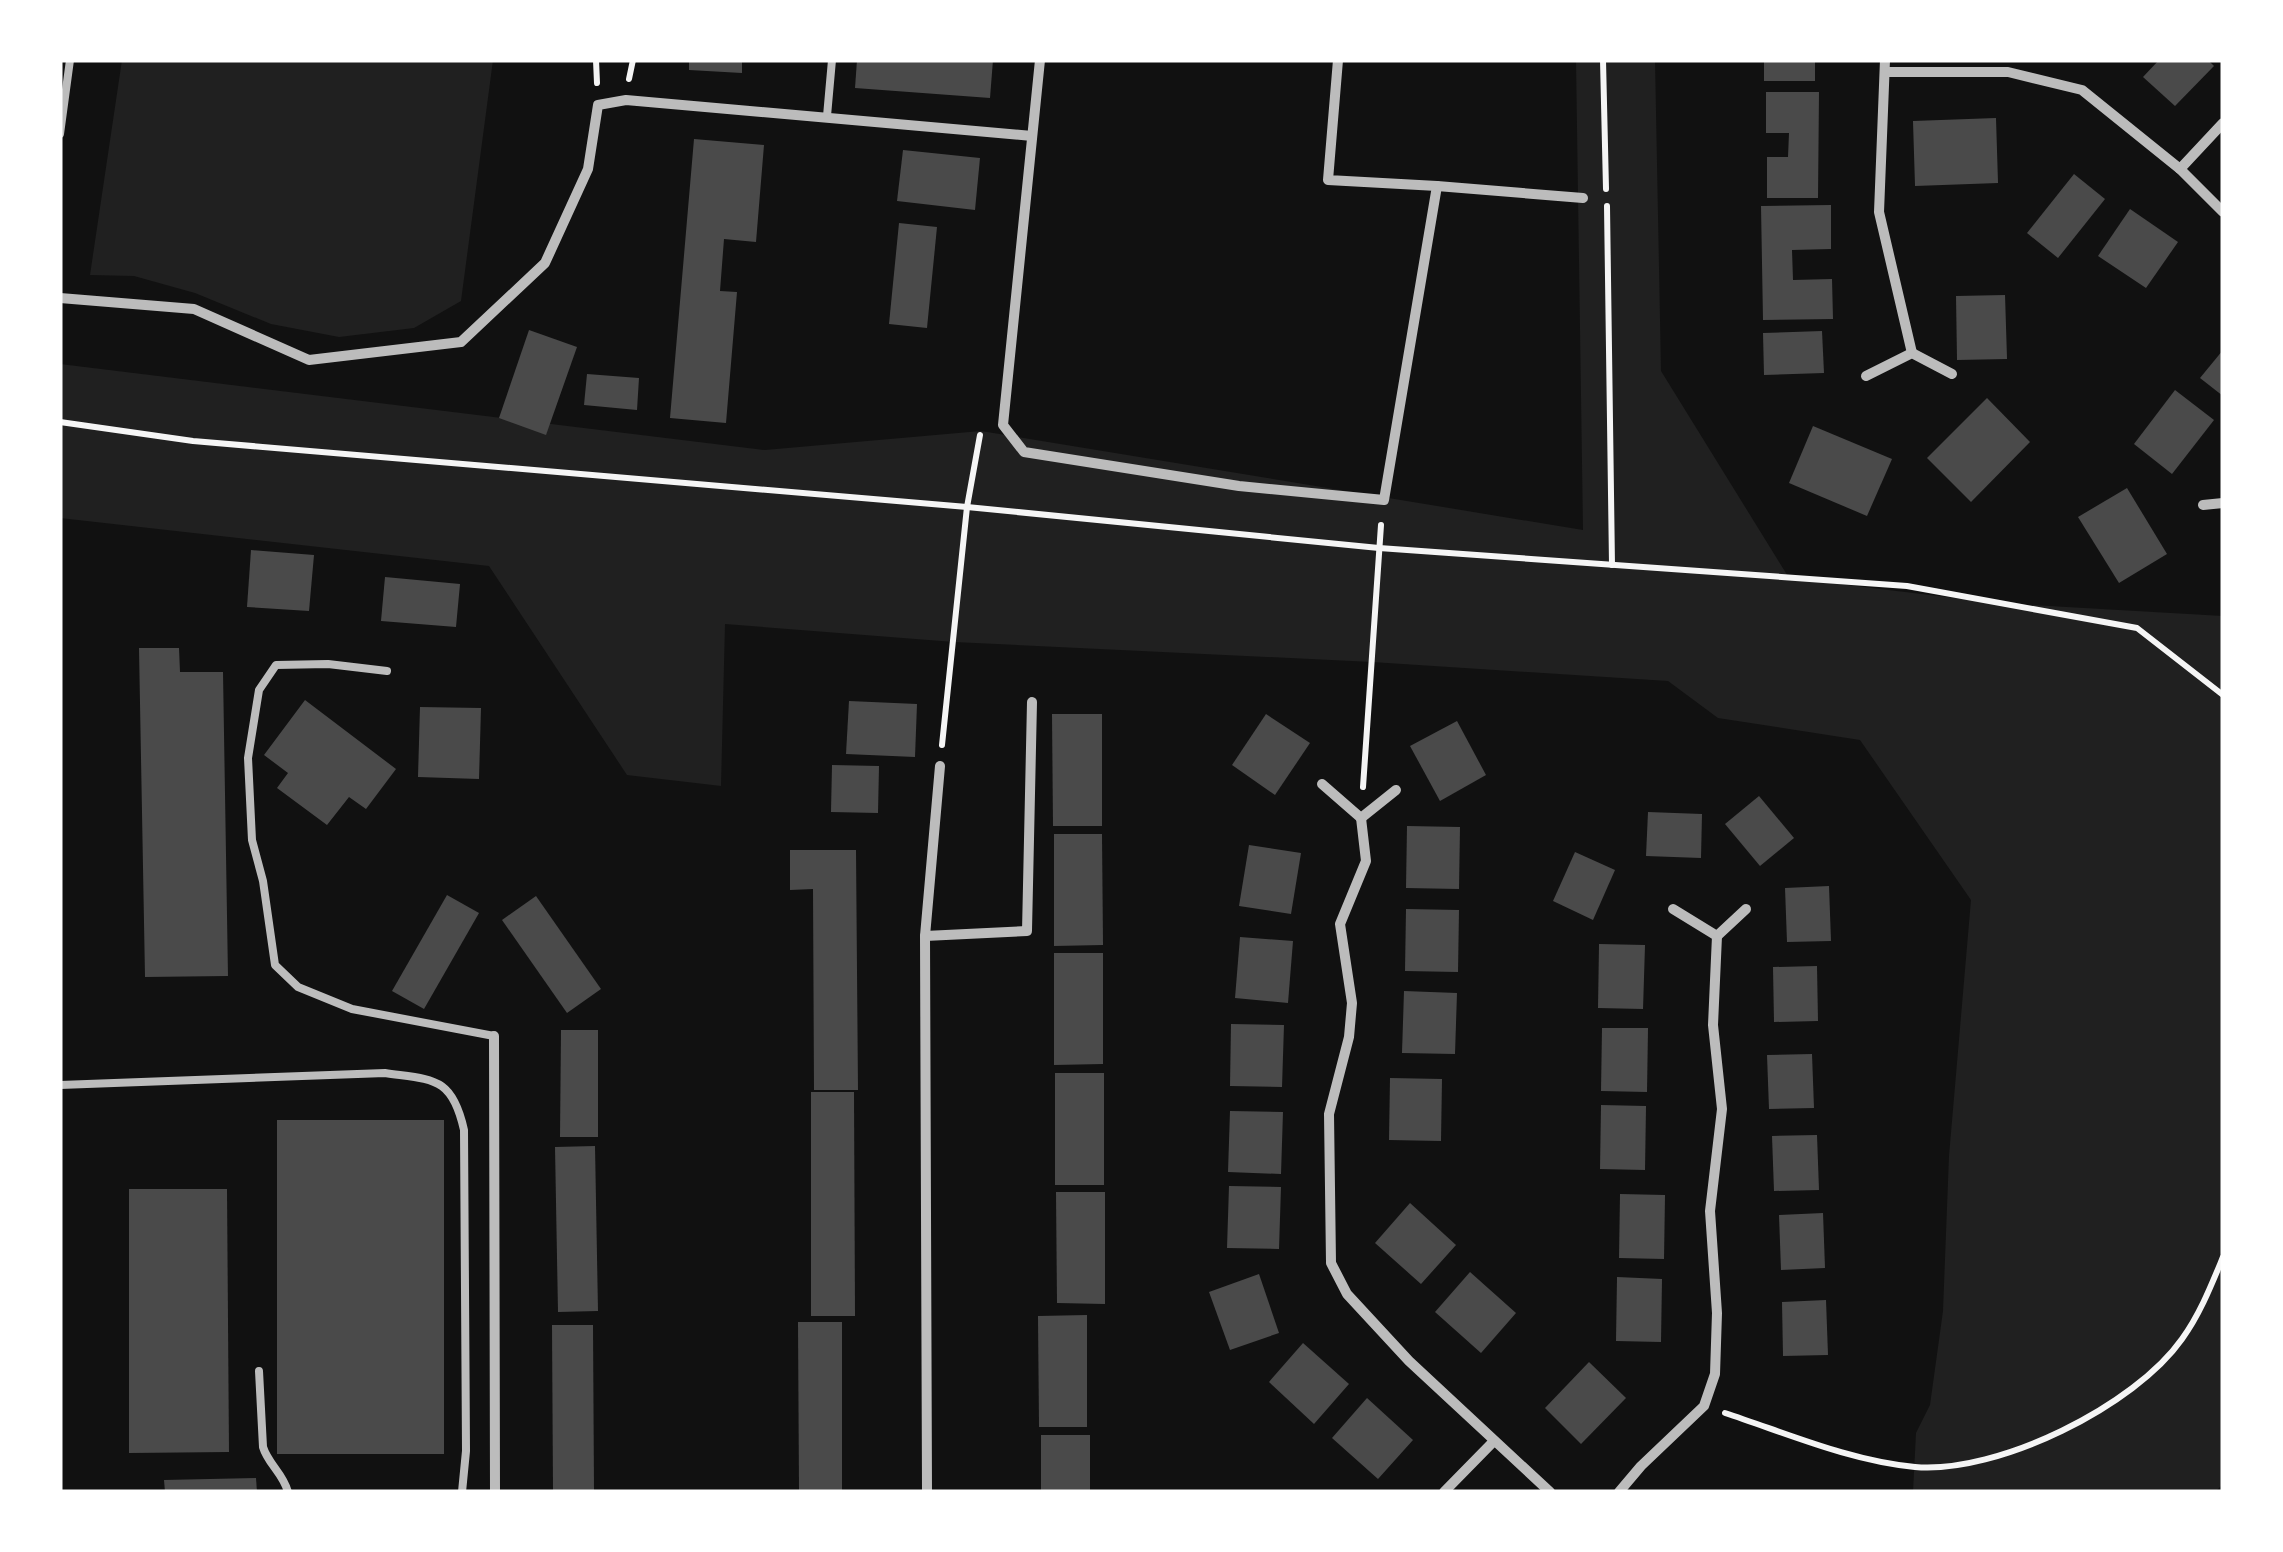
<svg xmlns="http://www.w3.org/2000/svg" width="2283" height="1552" font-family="'Space Grotesk',sans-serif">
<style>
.green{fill:#202020}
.building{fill:#4a4a4a}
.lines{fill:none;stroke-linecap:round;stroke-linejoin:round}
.path{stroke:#f5f5f5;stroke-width:6}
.service{stroke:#bcbcbc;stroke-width:8}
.minor{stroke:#bcbcbc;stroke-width:10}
</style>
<rect width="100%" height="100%" fill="#111"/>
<!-- green -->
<g class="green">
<path d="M122,60H493L461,301L414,328L339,337L271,324L195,293L134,276L90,275Z"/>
<path d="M1576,60H1655L1661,371L1789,578L1996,603L2223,616V1484L2215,1492H1913L1916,1433L1930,1405L1943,1311L1949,1156L1971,900L1860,740L1718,718L1668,681L1372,662L954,642L725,624L721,786L627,775L489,566L60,518V364L765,450L981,431L1583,530Z"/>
</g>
<!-- building -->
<g class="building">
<path d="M689,60H742V73L689,70Z"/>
<path d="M857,60H993L990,98L855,88Z"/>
<rect x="1764" y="60" width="51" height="21"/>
<path d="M2159,60H2208L2214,66L2175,106L2143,77Z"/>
<path d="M1766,92H1819L1818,198H1767V157H1788L1789,133H1766Z"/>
<path d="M1996,118L1998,183L1915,186L1913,121Z"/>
<path d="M694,139L764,145L756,242L724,239L720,291L737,292L726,423L670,418Z"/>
<path d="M903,150L980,158L975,210L897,201Z"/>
<path d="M2074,174L2105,199L2058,258L2027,233Z"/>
<path d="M1831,205V249L1792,250L1793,280L1832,279L1833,319L1763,320L1761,206Z"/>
<path d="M2130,209L2178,242L2146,288L2098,256Z"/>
<path d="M899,223L937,227L927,328L889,324Z"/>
<path d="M2005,295L2007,359L1957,360L1956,296Z"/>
<path d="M529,330L577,347L546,435L499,418Z"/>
<path d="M1822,331L1824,373L1764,375L1763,333Z"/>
<path d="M2223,350V396L2200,378Z"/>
<path d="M587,374L639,378L637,410L584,405Z"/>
<path d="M2175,390L2214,420L2172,474L2134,444Z"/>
<path d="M1987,398L2030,442L1971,502L1927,458Z"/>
<path d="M1813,426L1892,459L1867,516L1789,483Z"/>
<path d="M2127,488L2167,554L2119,583L2078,517Z"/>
<path d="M251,550L314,555L309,611L247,607Z"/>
<path d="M385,577L460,584L456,627L381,621Z"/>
<path d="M139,648H179L180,672H223L228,976L145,977Z"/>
<path d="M305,700L396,769L366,809L349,797L327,825L277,788L288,773L264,755Z"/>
<path d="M849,701L917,704L915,757L846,754Z"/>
<path d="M420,707L481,708L479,779L418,777Z"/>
<path d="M1052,714H1102V826H1053Z"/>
<path d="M1266,714L1310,743L1275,795L1232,765Z"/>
<path d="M1457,721L1486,775L1440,801L1410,746Z"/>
<path d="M832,765L879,766L878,813L831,812Z"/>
<path d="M1759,796L1794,838L1760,866L1725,824Z"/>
<path d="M1648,812L1702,814L1701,858L1646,856Z"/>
<path d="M1407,826L1460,827L1459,889L1406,888Z"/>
<path d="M1054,834H1102L1103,945L1054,946Z"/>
<path d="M1249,845L1301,853L1291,914L1239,906Z"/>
<path d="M790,850H856L858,1090H814L813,889L790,890Z"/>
<path d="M1575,852L1615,870L1593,920L1553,901Z"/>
<path d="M1829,886L1831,941L1787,942L1785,888Z"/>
<path d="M447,895L479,913L424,1009L392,991Z"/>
<path d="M536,896L601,989L567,1013L502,920Z"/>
<path d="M1406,909L1459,910L1458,972L1405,971Z"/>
<path d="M1240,937L1293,941L1288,1003L1235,998Z"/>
<path d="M1599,944L1645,945L1643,1009L1598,1008Z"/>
<path d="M1054,953H1103V1064L1054,1065Z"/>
<path d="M1817,966L1818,1021L1774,1022L1773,967Z"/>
<path d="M1404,991L1457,993L1455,1054L1402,1053Z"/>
<path d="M1231,1024L1284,1025L1282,1087L1230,1086Z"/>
<path d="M1602,1028H1648L1647,1092L1601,1091Z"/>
<path d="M561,1030H598V1137H560Z"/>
<path d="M1812,1054L1814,1108L1769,1109L1767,1055Z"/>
<rect x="1055" y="1073" width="49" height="112"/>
<path d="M1390,1078L1442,1079L1441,1141L1389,1140Z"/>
<path d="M811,1092H854L855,1316H811Z"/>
<path d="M1601,1105L1646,1106L1645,1170L1600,1169Z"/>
<path d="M1230,1111L1283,1112L1281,1174L1228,1172Z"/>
<rect x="277" y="1120" width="167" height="334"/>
<path d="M1817,1135L1819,1190L1774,1191L1772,1136Z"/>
<path d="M595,1146L598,1311L558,1312L555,1147Z"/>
<path d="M1229,1186L1281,1187L1279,1249L1227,1248Z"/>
<path d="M129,1189H227L229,1452L129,1453Z"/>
<path d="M1056,1192H1105V1304L1057,1303Z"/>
<path d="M1620,1194L1665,1195L1664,1259L1619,1258Z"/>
<path d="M1410,1203L1456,1245L1421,1284L1375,1243Z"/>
<path d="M1823,1213L1825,1268L1781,1270L1779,1215Z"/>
<path d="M1470,1272L1516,1313L1481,1353L1435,1312Z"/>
<path d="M1259,1274L1279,1333L1230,1350L1209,1292Z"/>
<path d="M1617,1277L1662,1279L1661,1342L1616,1341Z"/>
<path d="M1826,1300L1828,1355L1783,1356L1782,1302Z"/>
<path d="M1087,1315V1427H1039L1038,1316Z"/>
<path d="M798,1322H842V1492H799Z"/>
<path d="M552,1325H593L594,1492H553Z"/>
<path d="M1303,1343L1349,1384L1314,1424L1269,1382Z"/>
<path d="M1589,1362L1626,1398L1581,1444L1545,1408Z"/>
<path d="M1367,1398L1413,1440L1378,1479L1332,1438Z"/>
<rect x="1041" y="1435" width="49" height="57"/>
<path d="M256,1478L257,1492H165L164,1480Z"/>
</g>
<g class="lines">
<!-- path -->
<g class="path">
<path d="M596,60L597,83"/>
<path d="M1603,60L1606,189"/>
<path d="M629,79L633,60"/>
<path d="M1607,206L1612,565"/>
<path d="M60,422L193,441L967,507L1379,548L1907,586L2137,628L2223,695"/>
<path d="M942,745L967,507L980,435"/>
<path d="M1363,787L1381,525"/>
<path d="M1725,1413C1786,1433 1850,1461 1915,1467C1998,1474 2135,1406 2182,1339C2200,1314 2211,1286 2223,1257"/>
</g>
<!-- service -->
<g class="service">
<path d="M827,116L832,60"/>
<path d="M60,134L70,60"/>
<path d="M387,671L328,664L276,665L259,690L248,758L252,840L263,881L275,965L298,987L352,1009L494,1036"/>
<path d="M60,1085L385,1073C433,1080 452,1076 464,1130L466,1451L462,1492"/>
<path d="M259,1371L263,1447C268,1464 283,1473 288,1492"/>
</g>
<!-- minor -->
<g class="minor">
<path d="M1040,60L1003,425L1024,452L1239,486L1384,500L1437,186L1328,180L1338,60"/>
<path d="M1885,60L1879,212L1912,353"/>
<path d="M1886,72H2008L2082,90L2180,169L2223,212"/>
<path d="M2180,169L2223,123"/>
<path d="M1437,186L1583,198"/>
<path d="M60,298L194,309L309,360L461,342L545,263L588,169L598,105L626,100L1032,136"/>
<path d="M1866,376L1912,353L1952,374"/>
<path d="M2203,505L2223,503"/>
<path d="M1322,784L1361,818L1396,790"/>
<path d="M1361,818L1366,861L1340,924L1352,1003L1349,1037L1329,1114L1331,1263L1347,1294L1409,1361L1550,1492"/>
<path d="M1673,909L1717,936L1746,909"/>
<path d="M925,936L1027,931L1032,702"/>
<path d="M494,1036L495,1492"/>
<path d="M927,1492L925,936L940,766"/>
<path d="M1444,1492L1493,1442"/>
<path d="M1619,1492L1641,1466L1704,1406L1715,1374L1717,1313L1710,1211L1722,1109L1713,1025L1717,936"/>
</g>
</g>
<!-- border -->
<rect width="2283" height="1552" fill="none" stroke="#ffffff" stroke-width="125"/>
</svg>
